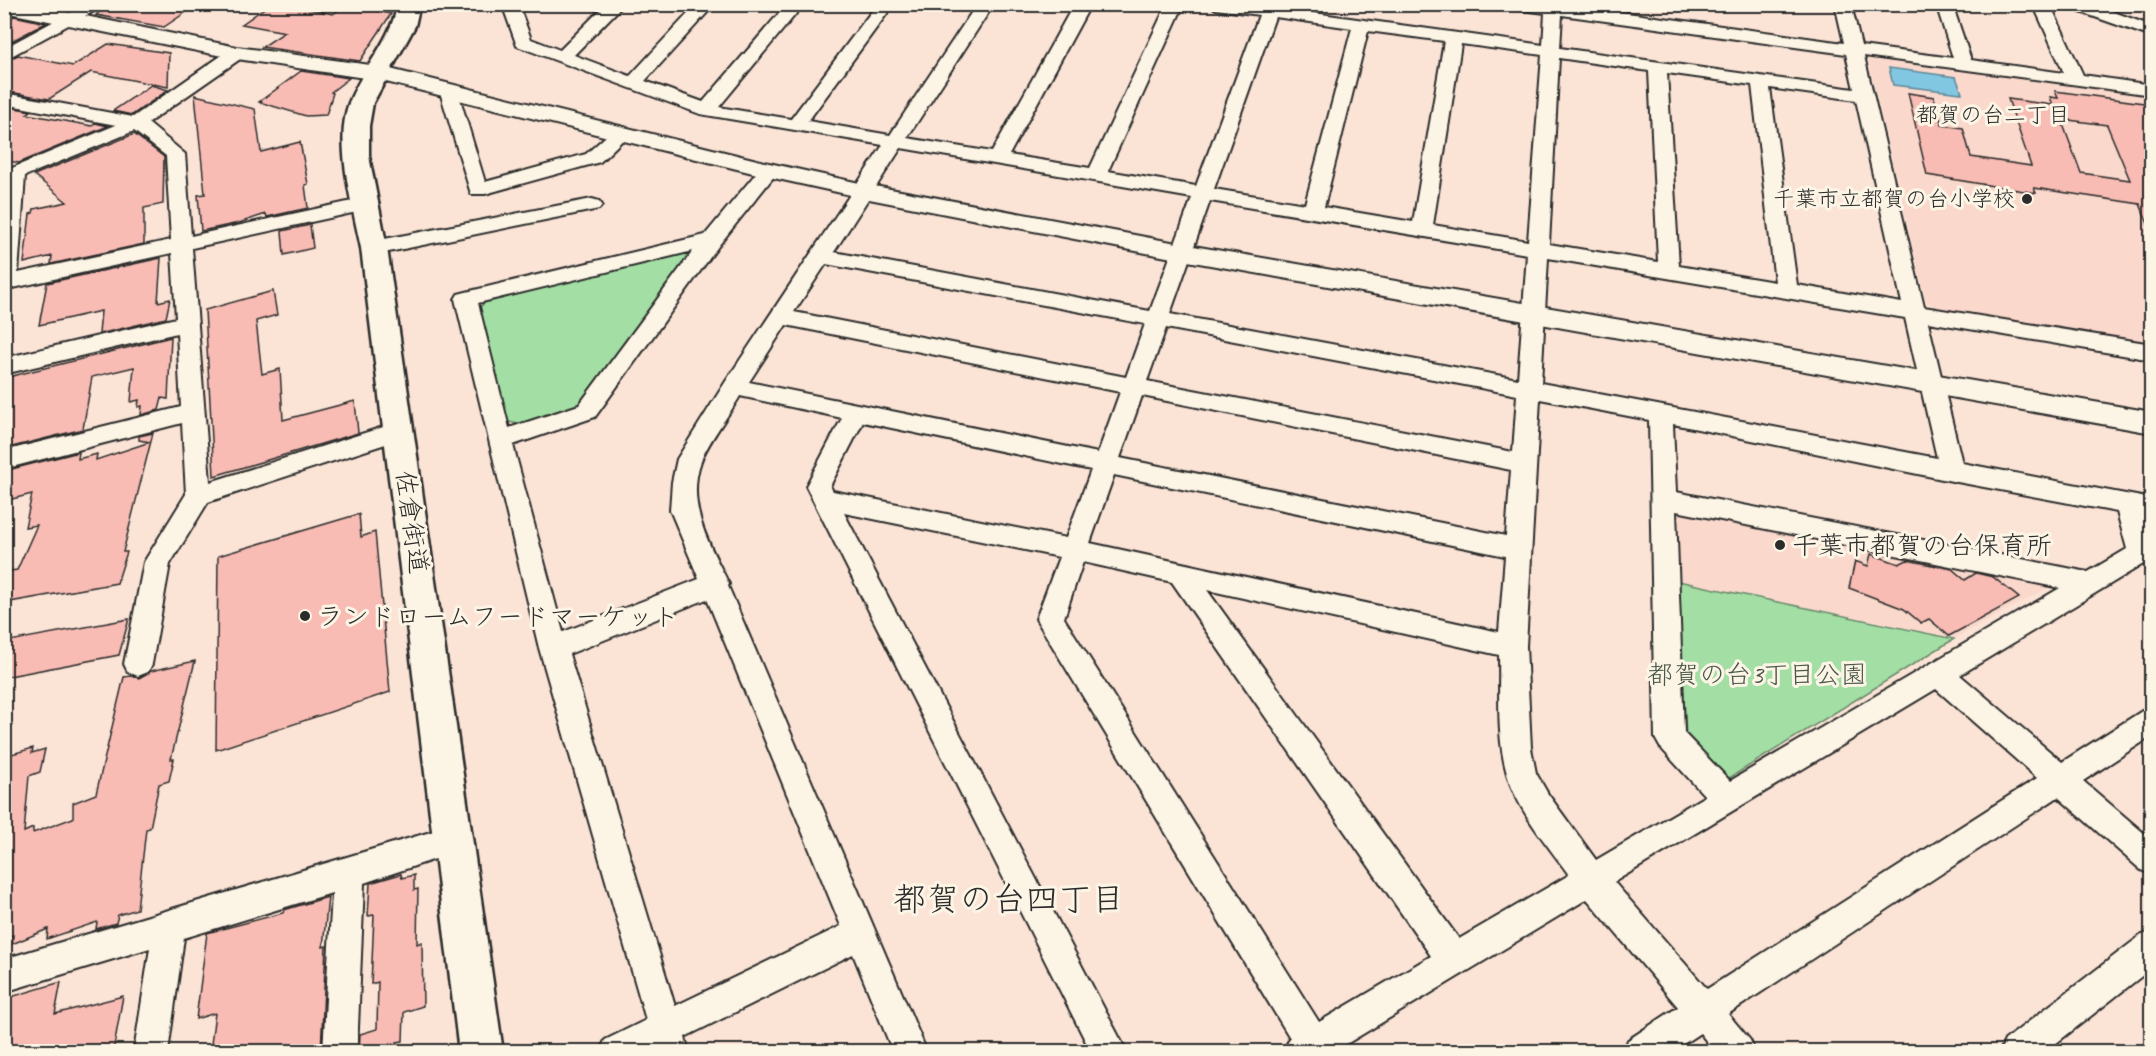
<svg xmlns="http://www.w3.org/2000/svg" width="2156" height="1056" font-family="Caveat,'Klee One',sans-serif">
<style>
.built{fill:#fad8cc}
.green{fill:#a3dfa5;stroke:#678568;stroke-width:1.5}
.water{fill:#81c7e2;stroke:#5f8999;stroke-width:1.5}
.building{fill:#f8bcb4;stroke:#2b2b2b;stroke-width:1.5;fill-rule:evenodd}
.lines{fill:none;stroke-linecap:round;stroke-linejoin:round}
.minor-casing{stroke:#2b2b2b;stroke-width:4}
.tertiary-casing{stroke:#2b2b2b;stroke-width:4}
.primary-casing{stroke:#2b2b2b;stroke-width:5}
.minor{fill:#fcf5e5;fill-rule:evenodd}
.tertiary{fill:#fcf5e5;fill-rule:evenodd}
.primary{fill:#fcf5e5;fill-rule:evenodd}
.poi-dot{fill:#2b2b2b;stroke:#fcf5e5;stroke-width:2}
.labels{text-anchor:middle;dominant-baseline:central;stroke-width:6;stroke-linejoin:round;paint-order:stroke}
.far-neighbourhood-label{font-size:22px;fill:#2b2b2b;stroke:#fcf5e5}
.far-poi-label{font-size:22px;fill:#2b2b2b;stroke:#fcf5e5;text-anchor:end}
.street-label{font-size:26px;fill:#2b2b2b;stroke:#fcf5e5}
.poi-label{font-size:26px;fill:#2b2b2b;stroke:#fcf5e5;text-anchor:start}
.park-label{font-size:26px;fill:#49584a;stroke:#fcf5e5}
.near-neighbourhood-label{font-size:33px;fill:#2b2b2b;stroke:#fcf5e5}
</style>
<rect width="100%" height="100%" fill="#fbe4d6"/>
<filter id="ink" filterUnits="userSpaceOnUse"><feTurbulence type="fractalNoise" baseFrequency=".0167" numOctaves="2"/><feDisplacementMap in="SourceGraphic" scale="12" xChannelSelector="R" yChannelSelector="G"/><feConvolveMatrix kernelMatrix="1 2 1 2 8 2 1 2 1" color-interpolation-filters="sRGB"/></filter>
<g filter="url(#ink)">
<!-- built -->
<g class="built">
<path d="M1868,59L2151,97V345L1938,309L1926,301Z"/>
<path d="M1690,508L2038,574L2048,588L1955,638L1678,580L1676,516Z"/>
</g>
<!-- green -->
<g class="green">
<path d="M685,250L693,258L580,406L518,424L505,421L480,307L491,297Z"/>
<path d="M1678,581L1954,639L1726,780L1686,737Z"/>
</g>
<!-- water -->
<path class="water" d="M1889,68L1956,77L1962,93L1893,85Z"/>
<!-- building -->
<g class="building">
<path d="M109,4H198L164,27L96,15Z"/>
<path d="M270,4H286L333,14L347,4L391,14L360,61L262,47L285,32L242,24Z"/>
<path d="M14,16L46,23L4,45V22Z"/>
<path d="M108,44L169,53L168,87L91,72L49,99L4,91V62L18,55L73,66Z"/>
<path d="M301,71L349,78L331,92L333,93L326,115L306,116L259,102Z"/>
<path d="M151,85L168,90L132,115L113,111Z"/>
<path d="M2055,91L2151,104V231L2140,204L2034,188L2036,193L1927,175L1908,93L1934,97L1942,125L1963,128L1971,157L2031,166L2008,99L2053,105L2050,97L2058,98ZM2061,119L2107,125L2130,180L2081,173Z"/>
<path d="M195,95L255,109L261,152L300,142L308,184L305,185L308,208L267,217L266,214L239,223L201,231L198,195L205,194Z"/>
<path d="M4,106L31,111L27,114L92,126L95,123L108,126L19,163L4,160Z"/>
<path d="M134,134L164,157L163,204L144,208V244L51,264L52,256L24,263L30,214L33,213L34,209L67,202L34,175Z"/>
<path d="M310,225L313,248L284,255L282,231Z"/>
<path d="M161,258L158,302L170,299L166,318L99,334L101,311L39,325L47,283Z"/>
<path d="M273,291L277,315L256,321L262,374L280,369L283,420L355,401L358,433L214,476L205,310Z"/>
<path d="M171,337L168,399L162,398L159,410L141,415L142,406L138,407L139,400L131,402L134,367L92,377L83,429L4,449V378Z"/>
<path d="M153,433L123,552H127L117,583L4,603V572L17,570L37,525L25,527L32,494L4,501V471L79,452L78,459L97,454L96,460L150,442L139,440V436Z"/>
<path d="M359,514L361,537L375,532L390,692L216,750L218,556Z"/>
<path d="M1871,554L1899,564L1907,560L1952,569L1965,580L1976,573L1993,577L2019,598L1949,636L1929,619L1921,623L1904,609L1849,588L1855,561L1868,566Z"/>
<path d="M129,619L119,655L4,677V642Z"/>
<path d="M195,661L171,759H174L169,781L159,784L150,828L146,829L137,909L118,915L116,923L96,929L97,922L47,939L48,929L12,944L13,935L4,938V784L8,755L33,748L32,753L45,749L40,772L29,776L24,832L33,828V833L73,818V803L96,794L124,677L131,676L139,678L151,671Z"/>
<path d="M401,874L402,878L414,875V890L418,889L417,944L422,942L423,1006L404,1012L403,1041L397,1042V1052H359L360,1034L377,1029L378,982L371,984L374,915L368,916L370,883Z"/>
<path d="M328,897L323,947L326,946L321,1052H210L215,1013L196,1019L207,933L283,913L284,910Z"/>
<path d="M61,982L55,1014L123,996L113,1052H4V999Z"/>
</g>
<g class="lines">
<!-- minor casing -->
<g class="minor-casing">
<g id="minor">
<path d="M86,4H107L4,60V48Z"/>
<path d="M502,4H518L531,39L560,50L606,4H624L574,55L630,76L697,4H715L645,81L703,102L787,4H804L719,107L791,119L877,4H894L808,121L890,135L977,4H994L907,138L992,152L1074,4H1091L1009,155L1090,168L1167,4H1184L1108,171L1196,186L1259,15L1216,9L1208,4H1279L1278,8L1543,45L1545,13L1515,9L1507,4H1562L1844,43L1835,4H1851L1861,46L1953,58L1936,4H1952L1971,60L2064,73L2033,4H2050L2083,75L2152,85V95L1864,56L1924,307L2152,344V360L1928,322L1962,463L2152,499V519L2144,517L2152,544L2150,560L1960,675L2062,762L2142,711L2152,708V736L2083,781L2152,840V875L2141,870L2058,797L1728,1014L1750,1040L1755,1052H1715L1700,1033L1671,1052H1623L1628,1040L1678,1007L1587,899L1333,1052H1283L1290,1038L1036,619L1059,557L844,513L1127,1052H1091L806,486L842,418L740,396C729,415 708,442 701,461C685,505 710,546 729,584L728,586L927,1052H893L853,954L685,1037L689,1052H600L605,1040L646,1020L539,648L455,299L458,294L466,292L705,235L762,166H776L779,170L719,245L595,417L513,445L563,632L699,579L670,510L672,482L677,459L726,381L883,145L700,114L517,46ZM1562,15L1846,54L1854,89L1560,48ZM1275,17L1352,28L1305,204L1214,189ZM1368,31L1444,41L1413,222L1324,207ZM1461,44L1542,55L1528,241L1433,225ZM1559,58L1649,71L1658,262L1549,244ZM1667,73L1752,85L1775,282L1679,266ZM1770,88L1856,100L1902,303L1797,285ZM901,148L1192,198L1150,311L834,252ZM1210,201L1527,254L1518,379L1170,314ZM693,251L579,405L509,428L478,303ZM1548,258L1905,318L1937,458L1541,383ZM826,264L1145,324L1126,377L794,312ZM786,325L1120,392L1098,453L749,382ZM1166,328L1517,395L1513,452L1147,381ZM1142,396L1511,470L1506,536L1120,458ZM1540,399L1649,420L1655,738L1660,747L1705,796L1596,860L1548,794L1536,773L1531,748L1526,646ZM863,422L1091,470L1066,538L833,491L830,486ZM1673,424L1952,481L2117,512L2127,549L2088,572L1676,492ZM1114,475L1505,556L1499,632L1090,543ZM1676,511L2060,588L1730,781L1684,733ZM1083,562L1172,582L1431,956L1319,1022L1064,618ZM1207,590L1499,655C1500,693 1496,736 1507,774C1518,811 1547,844 1569,875L1459,939ZM707,599L841,926L675,1006L569,654ZM1936,689L2037,778L1707,989L1614,882Z"/>
<path d="M2067,4H2092L2152,26V37L2069,8Z"/>
<path d="M237,48L243,49L246,53L243,57L148,123L185,154L191,236L366,198L373,200L376,204L373,208L366,210L192,248L210,482L399,422L407,425L411,431L407,437L208,502L170,564L152,664L148,672L138,676L128,672L124,664L144,562L186,494L182,423L4,469V451L181,407L177,333L4,374V358L176,318L172,253L4,290V166L12,168L116,125L4,104V93L133,117L231,49ZM134,131L166,156L171,240L18,273L25,176Z"/>
<path d="M449,87L455,88L458,92L485,182L586,154L614,129H628L630,133L600,162L485,194H471L440,92L443,88Z"/>
<path d="M592,199L599,201L602,205L599,209L374,255L367,253L364,248L367,243L374,241Z"/>
<path d="M454,825L465,829L469,839L465,849L364,883L357,1052H323L332,893L184,938L168,1052H134L150,948L4,992V959Z"/>
<path d="M2152,931V968L2045,1052H2000L2005,1040L2140,936Z"/>
</g>
</g>
<!-- tertiary casing -->
<g class="tertiary-casing">
<path id="tertiary" d="M4,4H27L237,47L378,66L769,163L864,184L1182,244L2152,412V433L1182,260L864,198L769,177L378,80L237,59L4,12Z"/>
</g>
<!-- primary casing -->
<g class="primary-casing">
<path id="primary" d="M398,4H420L415,26L373,103L369,126V156L387,248L503,1052H459L361,248C353,207 334,143 349,103C363,67 389,44 398,4Z"/>
</g>
<!-- minor -->
<use href="#minor" class="minor"/>
<!-- tertiary -->
<use href="#tertiary" class="tertiary"/>
<!-- primary -->
<use href="#primary" class="primary"/>
</g>
</g>
<!-- markers -->
<g class="poi-dot">
<circle cx="2027" cy="199" r="6"/>
<circle cx="1780" cy="545" r="6"/>
<circle cx="305" cy="616" r="6"/>
</g>
<g class="labels">
<!-- far-neighbourhood labels -->
<g class="far-neighbourhood-label">
<text x="1993" y="115">都賀の台二丁目</text>
</g>
<!-- far-poi labels -->
<g class="far-poi-label">
<text x="2015" y="199">千葉市立都賀の台小学校</text>
</g>
<!-- street labels -->
<g class="street-label">
<text transform="translate(412 522) rotate(82)">佐倉街道</text>
</g>
<!-- poi labels -->
<g class="poi-label">
<text x="1792" y="545">千葉市都賀の台保育所</text>
<text x="317" y="616">ランドロームフードマーケット</text>
</g>
<!-- park labels -->
<g class="park-label">
<text x="1757" y="674">都賀の台3丁目公園</text>
</g>
<!-- near-neighbourhood labels -->
<g class="near-neighbourhood-label">
<text x="1009" y="899">都賀の台四丁目</text>
</g>
</g>
<!-- margin -->
<rect width="2156" height="1056" fill="none" stroke="#fcf5e5" stroke-width="24"/>
<rect x="12" y="12" width="2132" height="1032" fill="none" stroke="#2b2b2b" stroke-width="2" filter="url(#ink)"/>
</svg>
